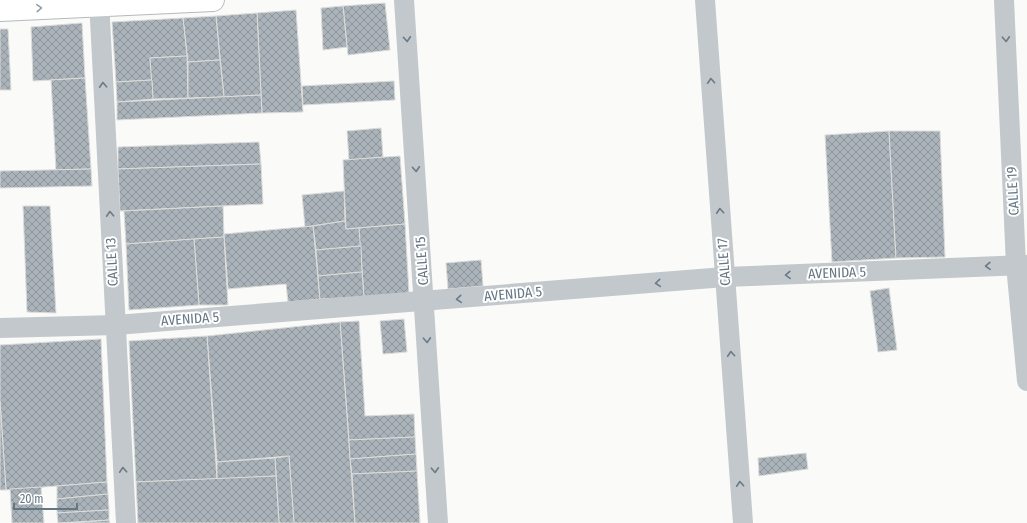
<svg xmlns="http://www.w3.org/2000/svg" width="1027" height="523" font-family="'Fira Sans Condensed',sans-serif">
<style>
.building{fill:url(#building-cross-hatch);stroke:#dcdcda}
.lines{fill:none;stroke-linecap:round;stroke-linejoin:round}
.secondary-casing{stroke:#b3babf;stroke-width:24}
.minor{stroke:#c3c8cc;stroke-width:20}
.secondary{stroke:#fff;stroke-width:22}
.oneway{stroke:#939fa8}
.oneway2{stroke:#6a7a87}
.labels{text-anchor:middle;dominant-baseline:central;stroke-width:4;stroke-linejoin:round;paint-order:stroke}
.street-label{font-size:14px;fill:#657683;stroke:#fff}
</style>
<defs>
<pattern id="building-cross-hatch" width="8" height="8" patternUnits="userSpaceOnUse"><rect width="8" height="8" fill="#aab3b9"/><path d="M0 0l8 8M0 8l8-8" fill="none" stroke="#8e969c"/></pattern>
</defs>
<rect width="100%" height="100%" fill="#fafaf8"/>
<!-- building -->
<g class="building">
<path d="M385,3L390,50L348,55L343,6Z"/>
<path d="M343,6L347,47L323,50L321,8Z"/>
<path d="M296,10L303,112L262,113L257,13Z"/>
<path d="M257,13L261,95L224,97L216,16Z"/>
<path d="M216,16L220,60L188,62L183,18Z"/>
<path d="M183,18L187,56L150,58L152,80L116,82L112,22Z"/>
<path d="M82,23L85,78L33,81L31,27Z"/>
<path d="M0,29H8L11,90H0Z"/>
<path d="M187,56L188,98L153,99L150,58Z"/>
<path d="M220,60L224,97L188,98V62Z"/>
<path d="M85,78L91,169L56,170L51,80Z"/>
<path d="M152,80L153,99L117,102L116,82Z"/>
<path d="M394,81L395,100L303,105L302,86Z"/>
<path d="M261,95L262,113L117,120V102Z"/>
<path d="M381,128L383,157L349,160L347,131Z"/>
<path d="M889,131L896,258L832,262L825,135Z"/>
<path d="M889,131H940L945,257L896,258Z"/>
<path d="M259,142L261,164L118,169V147Z"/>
<path d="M400,156L405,224L346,229L343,160Z"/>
<path d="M261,164L263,204L120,211L118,169Z"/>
<path d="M91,169L92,186L0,188V171Z"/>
<path d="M344,191L345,221L305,227L302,195Z"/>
<path d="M23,206H50L56,313L27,312Z"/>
<path d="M223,206L224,237L126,244L124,211Z"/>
<path d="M345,221L346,229L359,228L361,246L316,250L313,226Z"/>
<path d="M405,224L409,293L364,297L359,228Z"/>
<path d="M313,226L320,299L288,302L286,284L228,289L224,234Z"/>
<path d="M224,237L228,305H199L194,239Z"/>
<path d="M194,239L199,305L129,310L126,244Z"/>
<path d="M361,246L362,272L318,276L316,250Z"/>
<path d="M481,260L483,286L448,289L446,263Z"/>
<path d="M362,272L364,297L320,299L318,276Z"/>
<path d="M889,288L897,350L878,352L870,291Z"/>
<path d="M404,319L407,352L383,354L380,321Z"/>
<path d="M359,321L365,416L414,414L415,437L349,440L340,322Z"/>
<path d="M340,322L355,523H294L289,456L217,462L207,336Z"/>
<path d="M207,336L217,479L136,482L129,341Z"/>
<path d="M101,339L107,482L6,490L0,401V345Z"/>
<path d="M0,401L6,490H0Z"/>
<path d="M415,437L416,454L350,459L349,440Z"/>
<path d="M806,453L808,469L759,476L758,458Z"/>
<path d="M416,454L417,471L352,474L350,459Z"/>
<path d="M289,456L294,523H279L275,458Z"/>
<path d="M275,458L276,476L217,479V462Z"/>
<path d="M417,471L420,523H355L352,474Z"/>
<path d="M276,476L279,523H138L136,482Z"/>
<path d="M107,482L108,494L57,499V486Z"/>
<path d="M41,487L44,523H12L10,489Z"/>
<path d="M108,494L109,510L57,513V499Z"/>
<path d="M109,510V520L58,523L57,513Z"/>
<path d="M109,520L110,523H73Z"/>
</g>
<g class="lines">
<!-- secondary casing -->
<g class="secondary-casing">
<path id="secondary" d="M0,10L213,0"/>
</g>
<!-- minor -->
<g class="minor">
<path d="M99,0L126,523"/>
<path d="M404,0L438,523"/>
<path d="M705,0L743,523"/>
<path d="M1004,0L1016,265L1027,381"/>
<path d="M0,328L116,325L725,277L1027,265"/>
</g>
<!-- secondary -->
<use href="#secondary" class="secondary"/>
</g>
<!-- one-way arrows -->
<defs><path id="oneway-chevron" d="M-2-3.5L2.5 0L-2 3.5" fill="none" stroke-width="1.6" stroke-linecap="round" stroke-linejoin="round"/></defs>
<use class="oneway" href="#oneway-chevron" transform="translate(39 8) rotate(-3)"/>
<g class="oneway2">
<use href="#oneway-chevron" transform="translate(407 39) rotate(86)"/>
<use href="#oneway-chevron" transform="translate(1006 39) rotate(87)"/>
<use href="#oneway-chevron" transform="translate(711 81) rotate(-94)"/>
<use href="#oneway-chevron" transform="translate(103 85) rotate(-93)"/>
<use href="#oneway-chevron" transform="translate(416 169) rotate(86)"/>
<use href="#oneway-chevron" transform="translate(720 211) rotate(-94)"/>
<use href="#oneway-chevron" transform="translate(110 214) rotate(-93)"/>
<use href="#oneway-chevron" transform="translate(988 266) rotate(178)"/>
<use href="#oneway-chevron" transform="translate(788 275) rotate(178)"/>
<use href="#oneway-chevron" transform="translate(658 283) rotate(175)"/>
<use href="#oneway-chevron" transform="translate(459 299) rotate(175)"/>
<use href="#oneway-chevron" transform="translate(427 340) rotate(87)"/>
<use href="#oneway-chevron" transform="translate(731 354) rotate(-94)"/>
<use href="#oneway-chevron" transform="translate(123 470) rotate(-93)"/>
<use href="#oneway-chevron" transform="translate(435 470) rotate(87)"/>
<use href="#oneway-chevron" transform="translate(740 484) rotate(-94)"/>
</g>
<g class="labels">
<!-- street labels -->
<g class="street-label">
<text transform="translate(1013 191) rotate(-93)">CALLE 19</text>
<text transform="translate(422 261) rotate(-94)">CALLE 15</text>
<text transform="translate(112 262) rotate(-93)">CALLE 13</text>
<text transform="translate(724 262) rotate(-94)">CALLE 17</text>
<text transform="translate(837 273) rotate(-2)">AVENIDA 5</text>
<text transform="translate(513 294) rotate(-5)">AVENIDA 5</text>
<text transform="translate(190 319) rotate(-4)">AVENIDA 5</text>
</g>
</g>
<!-- scale -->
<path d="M14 503v6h63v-6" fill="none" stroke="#657683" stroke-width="2"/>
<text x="20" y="503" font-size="12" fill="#657683" stroke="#ffffff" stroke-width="3" paint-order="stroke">20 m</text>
</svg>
